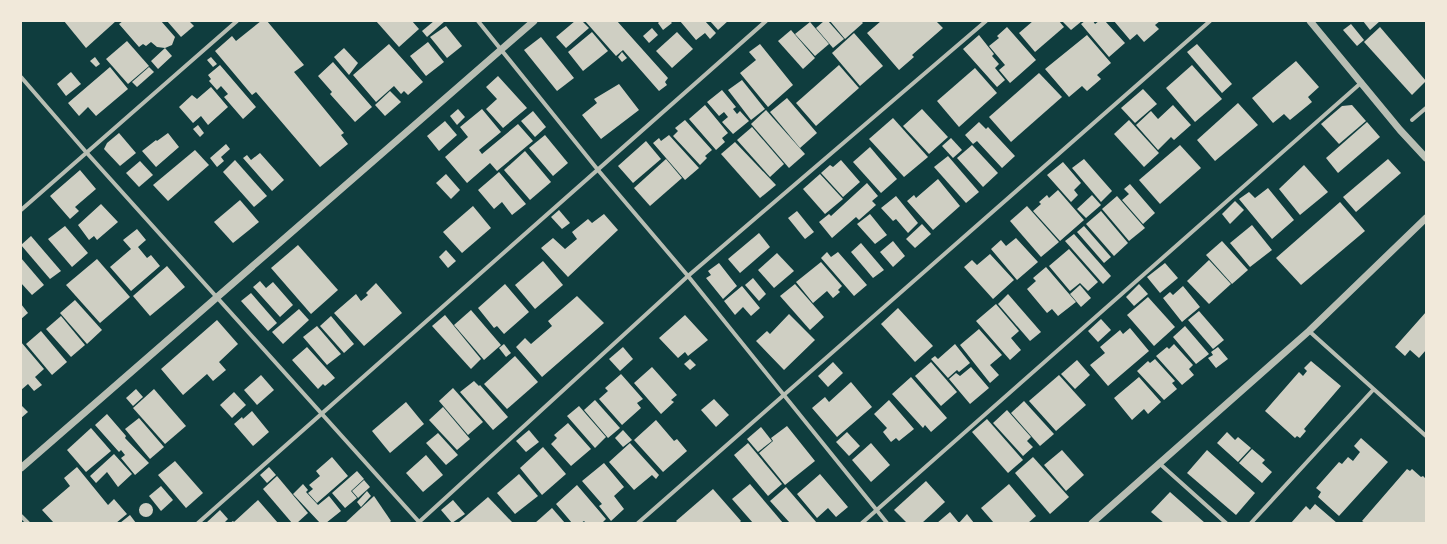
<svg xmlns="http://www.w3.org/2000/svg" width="1447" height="544" font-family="'Exo 2',sans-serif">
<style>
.building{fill:#cfcfc3}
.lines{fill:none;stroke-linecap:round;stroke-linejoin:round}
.minor{stroke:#b8beb3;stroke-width:4}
.tertiary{stroke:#b8beb3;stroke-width:7}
</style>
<rect width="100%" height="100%" fill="#0f3d3e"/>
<!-- building -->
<g class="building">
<path d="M64,21H116L86,48Z"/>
<path d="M123,21H161L175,37L172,45L165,48L172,56L158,69L151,61L165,48L157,47L151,42L146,46L143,44L139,47L119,24Z"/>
<path d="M167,21H189L194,26L181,37Z"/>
<path d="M261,21H267L304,65L294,72L344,133L341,135L348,144L320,167L256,92L252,95L215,51L232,36L236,41Z"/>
<path d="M376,21H412L419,29L399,47Z"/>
<path d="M434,21H445L427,37L422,31Z"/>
<path d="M575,21H582L589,28L566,48L556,37Z"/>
<path d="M585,21H617L668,78L665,82L667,85L659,91L623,50L616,56Z"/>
<path d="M660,21H670L672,23L663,30L658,23Z"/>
<path d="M680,21H705L716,33L710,39L705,33L696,40Z"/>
<path d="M710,21H728L718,30Z"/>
<path d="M824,21H828L844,39L833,48L816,28Z"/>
<path d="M830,21H861L863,23L845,39Z"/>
<path d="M881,21H936L943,28L912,55L914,57L899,70L867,33Z"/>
<path d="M1033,21H1059L1064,27L1035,52L1019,33Z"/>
<path d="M1062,21H1082L1071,30Z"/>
<path d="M1085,21H1093L1095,24L1099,21H1105L1125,43L1109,57L1081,24Z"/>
<path d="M1114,21H1160L1155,25L1159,29L1144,42L1137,34L1130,40Z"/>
<path d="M1363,21H1380L1370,30Z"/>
<path d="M810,22L829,44L815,56L795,34Z"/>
<path d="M1351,24L1364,40L1357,46L1343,30Z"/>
<path d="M446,26L462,46L447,58L430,37Z"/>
<path d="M1007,27L1036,60L1010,83L999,70L1005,65L989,46L999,38L997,36Z"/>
<path d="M1380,27L1426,81L1412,95L1364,42Z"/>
<path d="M652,28L658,35L649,43L643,36Z"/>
<path d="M791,30L815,58L803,69L778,41Z"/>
<path d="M592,32L608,51L583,71L568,52Z"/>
<path d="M677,32L693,49L672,68L656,51Z"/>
<path d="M854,33L883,66L860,86L832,53Z"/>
<path d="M979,35L994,54L992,56L999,64L995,68L1005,80L997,87L963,49Z"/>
<path d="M1087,35L1111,63L1097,75L1101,79L1087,91L1082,86L1069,97L1045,69Z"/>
<path d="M541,37L574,78L557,91L524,50Z"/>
<path d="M127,41L149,66L128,84L106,59Z"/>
<path d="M428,42L444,62L426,76L410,56Z"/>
<path d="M389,44L423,82L408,95L404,91L401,94L394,86L376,102L353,75Z"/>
<path d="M760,44L793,85L768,107L740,73L756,60L749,52Z"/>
<path d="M1197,44L1232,84L1222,93L1187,52Z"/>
<path d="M344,48L358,63L349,75L334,57Z"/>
<path d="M622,52L627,58L622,62L618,57Z"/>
<path d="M95,57L100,64L96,67L90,61Z"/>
<path d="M211,57L217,64L213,67L207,60Z"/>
<path d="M1296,61L1319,87L1308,97L1312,102L1290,120L1284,114L1273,123L1252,98Z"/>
<path d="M333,62L372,107L355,122L330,94L332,92L318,76Z"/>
<path d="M220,65L256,107L243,119L224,97L228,94L221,86L217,90L209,81L211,79L208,75Z"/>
<path d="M839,65L859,88L816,126L796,103Z"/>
<path d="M1192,65L1222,99L1195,122L1166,88Z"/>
<path d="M110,67L128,89L96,116L88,107L79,116L68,103Z"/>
<path d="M149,67L154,72L137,87L132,82Z"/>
<path d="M975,68L997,93L959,127L937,101Z"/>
<path d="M71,72L81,84L66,96L57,84Z"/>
<path d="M1039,73L1062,97L1011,142L989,117Z"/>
<path d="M498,76L527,108L503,128L486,109L497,99L486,87Z"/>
<path d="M742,80L765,109L751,120L728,90Z"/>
<path d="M619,84L639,110L601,139L582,115L597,103L594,99Z"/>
<path d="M211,87L228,107L208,125L201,116L193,123L179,107L192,95L197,99Z"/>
<path d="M1143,89L1157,104L1135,123L1121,108Z"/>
<path d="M722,90L736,107L733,109L737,114L740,111L749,121L733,134L722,122L728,117L724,112L719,116L707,102Z"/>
<path d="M390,91L401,102L385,116L375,105Z"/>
<path d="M787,98L817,133L800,148L770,112Z"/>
<path d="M1238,103L1258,125L1215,161L1197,140Z"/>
<path d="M705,105L728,133L722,138L725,142L716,150L689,119Z"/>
<path d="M1173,105L1191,125L1174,140L1171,137L1158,150L1136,125L1151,111L1158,119Z"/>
<path d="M1352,105L1366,121L1339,144L1321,124L1342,106Z"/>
<path d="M458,109L465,117L457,125L450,116Z"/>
<path d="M482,109L501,132L479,150L482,154L518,124L533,141L497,171L490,163L467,183L445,157L468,137L460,127Z"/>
<path d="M922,109L948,137L929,154L903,126Z"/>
<path d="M766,110L805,154L789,168L751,124Z"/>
<path d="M533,111L546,127L535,137L521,121Z"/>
<path d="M893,118L928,157L904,177L869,139Z"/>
<path d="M685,120L712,150L705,156L707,158L700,165L673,136L678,131L675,128Z"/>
<path d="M1129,120L1159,153L1144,167L1114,134Z"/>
<path d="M445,121L457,135L439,151L427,136Z"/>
<path d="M979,122L986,129L988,127L1015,156L1002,168L977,141L973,144L965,135Z"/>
<path d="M1367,122L1380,137L1338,173L1326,158Z"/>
<path d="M198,125L204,133L200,137L193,129Z"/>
<path d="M752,127L784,164L770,177L737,140Z"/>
<path d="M119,133L136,153L120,166L104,149L107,143Z"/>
<path d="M168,133L179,147L156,167L142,151L156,140L157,141Z"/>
<path d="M545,135L568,163L553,176L529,148Z"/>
<path d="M669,135L699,168L685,180L653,143L659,138L661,141Z"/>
<path d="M951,138L962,150L953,158L942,146Z"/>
<path d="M646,141L661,159L633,183L618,166Z"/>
<path d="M735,142L776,185L760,198L721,154Z"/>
<path d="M226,144L230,149L221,157L224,161L217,167L210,158Z"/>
<path d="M972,145L998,173L983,187L957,158Z"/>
<path d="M1180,145L1201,168L1160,204L1139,180Z"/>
<path d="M870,147L897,179L881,193L853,162Z"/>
<path d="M195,150L209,165L168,201L153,185Z"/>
<path d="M525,151L551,182L530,200L504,170Z"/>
<path d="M260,153L284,180L272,191L243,158L247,155L251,160Z"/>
<path d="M948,156L979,192L966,203L934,167Z"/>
<path d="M666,159L682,178L650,206L634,188Z"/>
<path d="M1084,159L1112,191L1101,202L1072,168Z"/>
<path d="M1388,159L1401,173L1356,212L1343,197Z"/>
<path d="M235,160L267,196L254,207L223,172Z"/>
<path d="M841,160L860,182L843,197L821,173L830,165L833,167Z"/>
<path d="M140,161L153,175L139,187L126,173Z"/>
<path d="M1063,162L1081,183L1074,190L1078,195L1071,202L1047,175Z"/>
<path d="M1304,165L1328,192L1300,215L1279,189Z"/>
<path d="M80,170L96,189L75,207L79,211L70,219L50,196Z"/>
<path d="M499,172L526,204L512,215L502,202L494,209L478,190Z"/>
<path d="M446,174L460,190L451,199L436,183Z"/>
<path d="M820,174L843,199L825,214L803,189Z"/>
<path d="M938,179L960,206L933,230L907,201L914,195L916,198Z"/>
<path d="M867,183L878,196L872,201L876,205L859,220L856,217L832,238L819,222L829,214L831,216Z"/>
<path d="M1130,184L1155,213L1143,224L1122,200L1129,194L1124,189Z"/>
<path d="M1268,188L1294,220L1272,239L1239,199L1249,192L1255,198Z"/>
<path d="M1058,190L1084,220L1060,241L1033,211L1041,204L1039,202L1047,195L1049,198Z"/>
<path d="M1092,195L1101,205L1086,218L1077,209Z"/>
<path d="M896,196L918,223L908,233L896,219L893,221L881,208Z"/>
<path d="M1117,196L1145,228L1129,241L1102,209Z"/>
<path d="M240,200L259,222L233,243L214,222Z"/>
<path d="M1235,201L1244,210L1230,224L1222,214Z"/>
<path d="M1340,202L1365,231L1301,285L1276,258Z"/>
<path d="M101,204L118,222L97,240L94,236L89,240L78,225Z"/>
<path d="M473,206L491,228L462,253L443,232Z"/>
<path d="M1027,206L1059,242L1041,257L1010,221Z"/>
<path d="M559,210L570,223L562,229L551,217Z"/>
<path d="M797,211L814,232L805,239L788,218Z"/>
<path d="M1101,211L1128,243L1114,256L1086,224Z"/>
<path d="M604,214L618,230L568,277L541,248L553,238L565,249L577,239L572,232L588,219L592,223Z"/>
<path d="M870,214L887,235L875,244L857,224Z"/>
<path d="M922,224L931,234L915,248L906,239Z"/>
<path d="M1252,225L1272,250L1250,267L1230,243Z"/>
<path d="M65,226L88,253L72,267L48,239Z"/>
<path d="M1084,226L1111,257L1104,263L1077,232Z"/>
<path d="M137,229L146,240L138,247L147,258L151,255L160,266L131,291L110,267L131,249L123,240Z"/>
<path d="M759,233L770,247L740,273L728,259Z"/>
<path d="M1074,234L1111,276L1103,284L1065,241Z"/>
<path d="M31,236L61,271L50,279L21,245Z"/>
<path d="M1016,238L1038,262L1017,280L991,249L1001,240L1006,246Z"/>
<path d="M893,241L905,256L893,267L880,252Z"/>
<path d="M1222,241L1248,270L1232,284L1206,255Z"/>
<path d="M861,243L884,270L873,278L851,252Z"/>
<path d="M298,245L338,290L311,314L271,268Z"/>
<path d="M1069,249L1098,282L1088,291L1080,283L1070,291L1049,266Z"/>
<path d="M446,250L456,261L448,268L439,257Z"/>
<path d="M827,252L831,257L838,252L867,285L854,296L821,258Z"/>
<path d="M777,253L794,271L774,288L758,270Z"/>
<path d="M990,254L1014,280L993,299L964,267L972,260L977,265Z"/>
<path d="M21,258L44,285L32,295L21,283Z"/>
<path d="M97,259L130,297L100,323L66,285Z"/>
<path d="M1209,260L1231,284L1209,304L1187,281Z"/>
<path d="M543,261L563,285L535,309L515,285Z"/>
<path d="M821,262L842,286L838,290L840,292L833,298L827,291L813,303L796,282Z"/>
<path d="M719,263L737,286L723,299L706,278L711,275L708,271Z"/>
<path d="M1165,263L1178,278L1160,293L1147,277Z"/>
<path d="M167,266L185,287L150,316L133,296Z"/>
<path d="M1046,267L1076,302L1058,316L1052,309L1047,313L1027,289L1036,281L1033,278Z"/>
<path d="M753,278L766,294L759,301L745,285Z"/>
<path d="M260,281L266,288L273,282L293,305L280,317L253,287Z"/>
<path d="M376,283L402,313L364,346L334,313L356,294L361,301L368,295L366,293Z"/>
<path d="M505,284L529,312L504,334L497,326L494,328L478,308Z"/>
<path d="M795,284L824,317L810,330L780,296Z"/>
<path d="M1139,284L1148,294L1134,306L1126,297Z"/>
<path d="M1080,285L1091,298L1081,307L1070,294Z"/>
<path d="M742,286L760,308L751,316L743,307L735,315L724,301Z"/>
<path d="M1183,286L1200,307L1182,322L1163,298L1170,292L1173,295Z"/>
<path d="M251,293L277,323L268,331L241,301Z"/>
<path d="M1008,294L1041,332L1030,341L998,304Z"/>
<path d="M577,296L604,323L542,377L516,347L525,338L531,344L552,326L548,321Z"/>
<path d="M1148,297L1175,327L1154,346L1127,315Z"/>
<path d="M75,300L102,330L87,344L60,313Z"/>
<path d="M21,304L28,313L21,319Z"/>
<path d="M996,304L1019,331L1011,338L1021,350L1010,360L976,321Z"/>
<path d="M898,308L933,346L915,362L881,324Z"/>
<path d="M299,309L309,320L283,344L272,332Z"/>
<path d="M471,310L501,345L484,360L454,325Z"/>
<path d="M1199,311L1224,340L1213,349L1188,320Z"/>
<path d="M1426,312V350L1419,358L1410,350L1405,356L1395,347Z"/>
<path d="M789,314L815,340L784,370L756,341L767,331L770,334Z"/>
<path d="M445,315L481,359L471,369L432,326Z"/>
<path d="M685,315L708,340L688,356L685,352L678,358L659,338Z"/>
<path d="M61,316L85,345L71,357L46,329Z"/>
<path d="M331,316L354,344L344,353L320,326Z"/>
<path d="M1101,319L1111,330L1098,342L1088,331Z"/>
<path d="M217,320L238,344L219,362L226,370L213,381L207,374L183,395L161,369Z"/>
<path d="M317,326L341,354L327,365L303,337Z"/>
<path d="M1185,326L1209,354L1196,364L1173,337Z"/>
<path d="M1130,328L1149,351L1108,386L1090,365L1105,353L1100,347L1120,330L1123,334Z"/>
<path d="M979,329L1002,355L990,365L999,375L990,383L960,345Z"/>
<path d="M41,331L67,362L52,375L26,344Z"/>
<path d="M21,342L44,369L35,377L42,385L34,391L28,384L21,390Z"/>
<path d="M504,344L511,353L506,357L499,348Z"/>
<path d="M955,344L970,363L959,372L957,370L948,378L931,359L935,356L938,359Z"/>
<path d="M1174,344L1193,365L1189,369L1194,375L1182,385L1156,356L1167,347L1169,349Z"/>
<path d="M307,347L335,378L325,386L323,384L318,389L292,360Z"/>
<path d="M623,347L633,359L620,371L609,359Z"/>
<path d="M1218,347L1228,359L1216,368L1208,358L1213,355L1211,352Z"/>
<path d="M515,356L538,382L507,409L484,384Z"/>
<path d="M690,359L696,365L690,370L684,364Z"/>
<path d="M1155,359L1175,381L1172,383L1177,389L1164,400L1137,371L1148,361L1150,363Z"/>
<path d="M1077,360L1090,375L1075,389L1061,374Z"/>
<path d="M1311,361L1341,386L1304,429L1306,431L1300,438L1297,436L1295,438L1265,411L1299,372L1303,376L1307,371L1304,368Z"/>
<path d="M833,362L843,373L828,387L818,376Z"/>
<path d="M931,362L957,392L941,406L915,376Z"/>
<path d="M652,367L677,395L671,400L674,402L661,414L634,383Z"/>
<path d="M971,367L989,388L970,404L949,379L956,373L960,376Z"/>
<path d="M621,374L643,399L637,403L641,408L622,425L599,399L608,391L605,388Z"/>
<path d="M261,375L274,390L257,405L244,390Z"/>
<path d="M1059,375L1086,405L1056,431L1029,401Z"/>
<path d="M911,377L947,418L931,432L925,425L923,428L892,394Z"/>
<path d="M1139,377L1161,402L1148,414L1144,409L1132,420L1114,398Z"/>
<path d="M474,381L479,386L480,385L508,417L493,430L460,392Z"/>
<path d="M851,382L872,407L837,437L812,408L825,397L829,402Z"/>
<path d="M453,388L483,422L468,435L439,401Z"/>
<path d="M136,389L143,397L133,406L126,398Z"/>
<path d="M154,389L186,426L165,444L133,408Z"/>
<path d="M234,392L246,405L232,418L220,405Z"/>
<path d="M714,399L729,415L716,427L701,410Z"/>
<path d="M595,400L620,428L608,438L584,410Z"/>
<path d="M889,400L914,429L899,441L896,438L891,442L883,432L887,428L874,414Z"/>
<path d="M1024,401L1054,434L1040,446L1011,413Z"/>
<path d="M406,402L424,424L390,453L372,431Z"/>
<path d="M21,405L28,412L21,418Z"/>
<path d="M579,406L606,437L595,448L567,416Z"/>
<path d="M443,407L470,439L457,450L429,420Z"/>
<path d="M1007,410L1031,437L1027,441L1033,447L1023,456L993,423Z"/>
<path d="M252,411L269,432L253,446L234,424L242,417L243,419Z"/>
<path d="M107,414L126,436L125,438L149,463L135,475L121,458L125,455L121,450L119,452L95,425Z"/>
<path d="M139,418L164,447L150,459L125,429Z"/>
<path d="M987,419L1023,460L1008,473L972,432Z"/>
<path d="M656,420L674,441L677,439L687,451L663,472L634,440Z"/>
<path d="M568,423L591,449L571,466L551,444L557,438L554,435Z"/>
<path d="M787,426L815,461L785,485L759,453L773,441L771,438Z"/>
<path d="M761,427L772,441L758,452L747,439Z"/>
<path d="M91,428L111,451L86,472L67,450Z"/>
<path d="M529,430L539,442L526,452L516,441Z"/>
<path d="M623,430L632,440L623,447L615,438Z"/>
<path d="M847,432L860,446L849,456L836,442Z"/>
<path d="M1227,432L1235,440L1238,437L1251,448L1238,462L1217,443Z"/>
<path d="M438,433L458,455L446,465L426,443Z"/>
<path d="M1361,438L1388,462L1339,516L1318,497L1321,492L1316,488L1339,462L1342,464L1348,457L1353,461L1360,452L1354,446Z"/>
<path d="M630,443L659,475L656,479L652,475L634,490L609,462Z"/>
<path d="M748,443L782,484L768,496L734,455Z"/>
<path d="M871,443L890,465L871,482L852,460Z"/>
<path d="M543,447L566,474L542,495L520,468Z"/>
<path d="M1252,449L1265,460L1262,463L1272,472L1262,483L1239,463Z"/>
<path d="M1062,450L1084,475L1066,491L1044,465Z"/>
<path d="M1207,450L1255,493L1236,515L1187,473Z"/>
<path d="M114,454L132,474L118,487L107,472L96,483L90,476Z"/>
<path d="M426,455L443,475L423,492L406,473Z"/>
<path d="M332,457L348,476L317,503L308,493L313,489L309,485L320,476L316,471Z"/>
<path d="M1033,457L1069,497L1050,514L1015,473Z"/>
<path d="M175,461L203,493L186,508L158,475Z"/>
<path d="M604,463L624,487L614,496L624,509L611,521L599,506L602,504L582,481Z"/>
<path d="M77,467L108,505L114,499L127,514L116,523H54L42,510L70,486L64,478Z"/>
<path d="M269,467L276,475L267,483L260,475Z"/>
<path d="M1407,469L1410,471L1412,469L1421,477L1423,476L1426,479V523H1365L1362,521Z"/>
<path d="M357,471L364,479L351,491L357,498L345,508L332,493Z"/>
<path d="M519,474L538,496L515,514L497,493Z"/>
<path d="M820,474L848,507L836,517L828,508L817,518L797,494Z"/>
<path d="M277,476L308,513L297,523H292L263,489Z"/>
<path d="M364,480L370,487L358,498L352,491Z"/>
<path d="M926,481L945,502L922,523H907L894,510Z"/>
<path d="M303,484L308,490L306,492L318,505L329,496L341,511L326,523H320L293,494Z"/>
<path d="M750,484L783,523H753L732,499Z"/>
<path d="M1009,484L1036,516L1028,523H994L981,508Z"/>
<path d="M577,485L606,519L602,523H586L584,521L581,523H572L556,504Z"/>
<path d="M161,486L173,500L161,511L149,496Z"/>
<path d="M786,487L817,523H790L770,501Z"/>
<path d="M713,489L741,521L739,523H678L676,521Z"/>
<path d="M367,491L371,496L361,507L357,502Z"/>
<path d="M1170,492L1205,523H1164L1151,512Z"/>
<path d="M374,496L391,521L389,523H345Z"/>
<path d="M488,497L512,522L458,523Z"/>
<path d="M258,500L278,523H230L233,521L234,522Z"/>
<path d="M453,500L465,514L452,523L441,510Z"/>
<circle cx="146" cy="510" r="7"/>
<path d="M1315,504L1337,523H1291L1306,506L1310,510Z"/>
<path d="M552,508L565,523H535Z"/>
<path d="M220,510L228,519L224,523H206Z"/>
<path d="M950,512L959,523L967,514L974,523H937Z"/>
<path d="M130,515L136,523H120Z"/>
</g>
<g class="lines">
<!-- minor -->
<g class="minor">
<path d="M478,21L598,170L688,276L887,523"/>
<path d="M21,77L86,152L420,523"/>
<path d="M1412,120L1426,108"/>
<path d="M21,210L237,21"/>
<path d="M1309,331L1426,436"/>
<path d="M1159,463L1226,523"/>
<path d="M21,516L28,523"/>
<path d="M198,523L766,21"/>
<path d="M418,523L688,276L986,21"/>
<path d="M638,523L1210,21"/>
<path d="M862,523L1362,82"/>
<path d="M1251,523L1373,390"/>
</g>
<!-- tertiary -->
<g class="tertiary">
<path d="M1310,21L1400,130L1426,158"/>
<path d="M21,468L534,21"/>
<path d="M1092,523L1309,331L1426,218"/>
</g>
</g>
<!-- border -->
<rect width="1447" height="544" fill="none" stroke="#f1e9da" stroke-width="44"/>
</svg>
